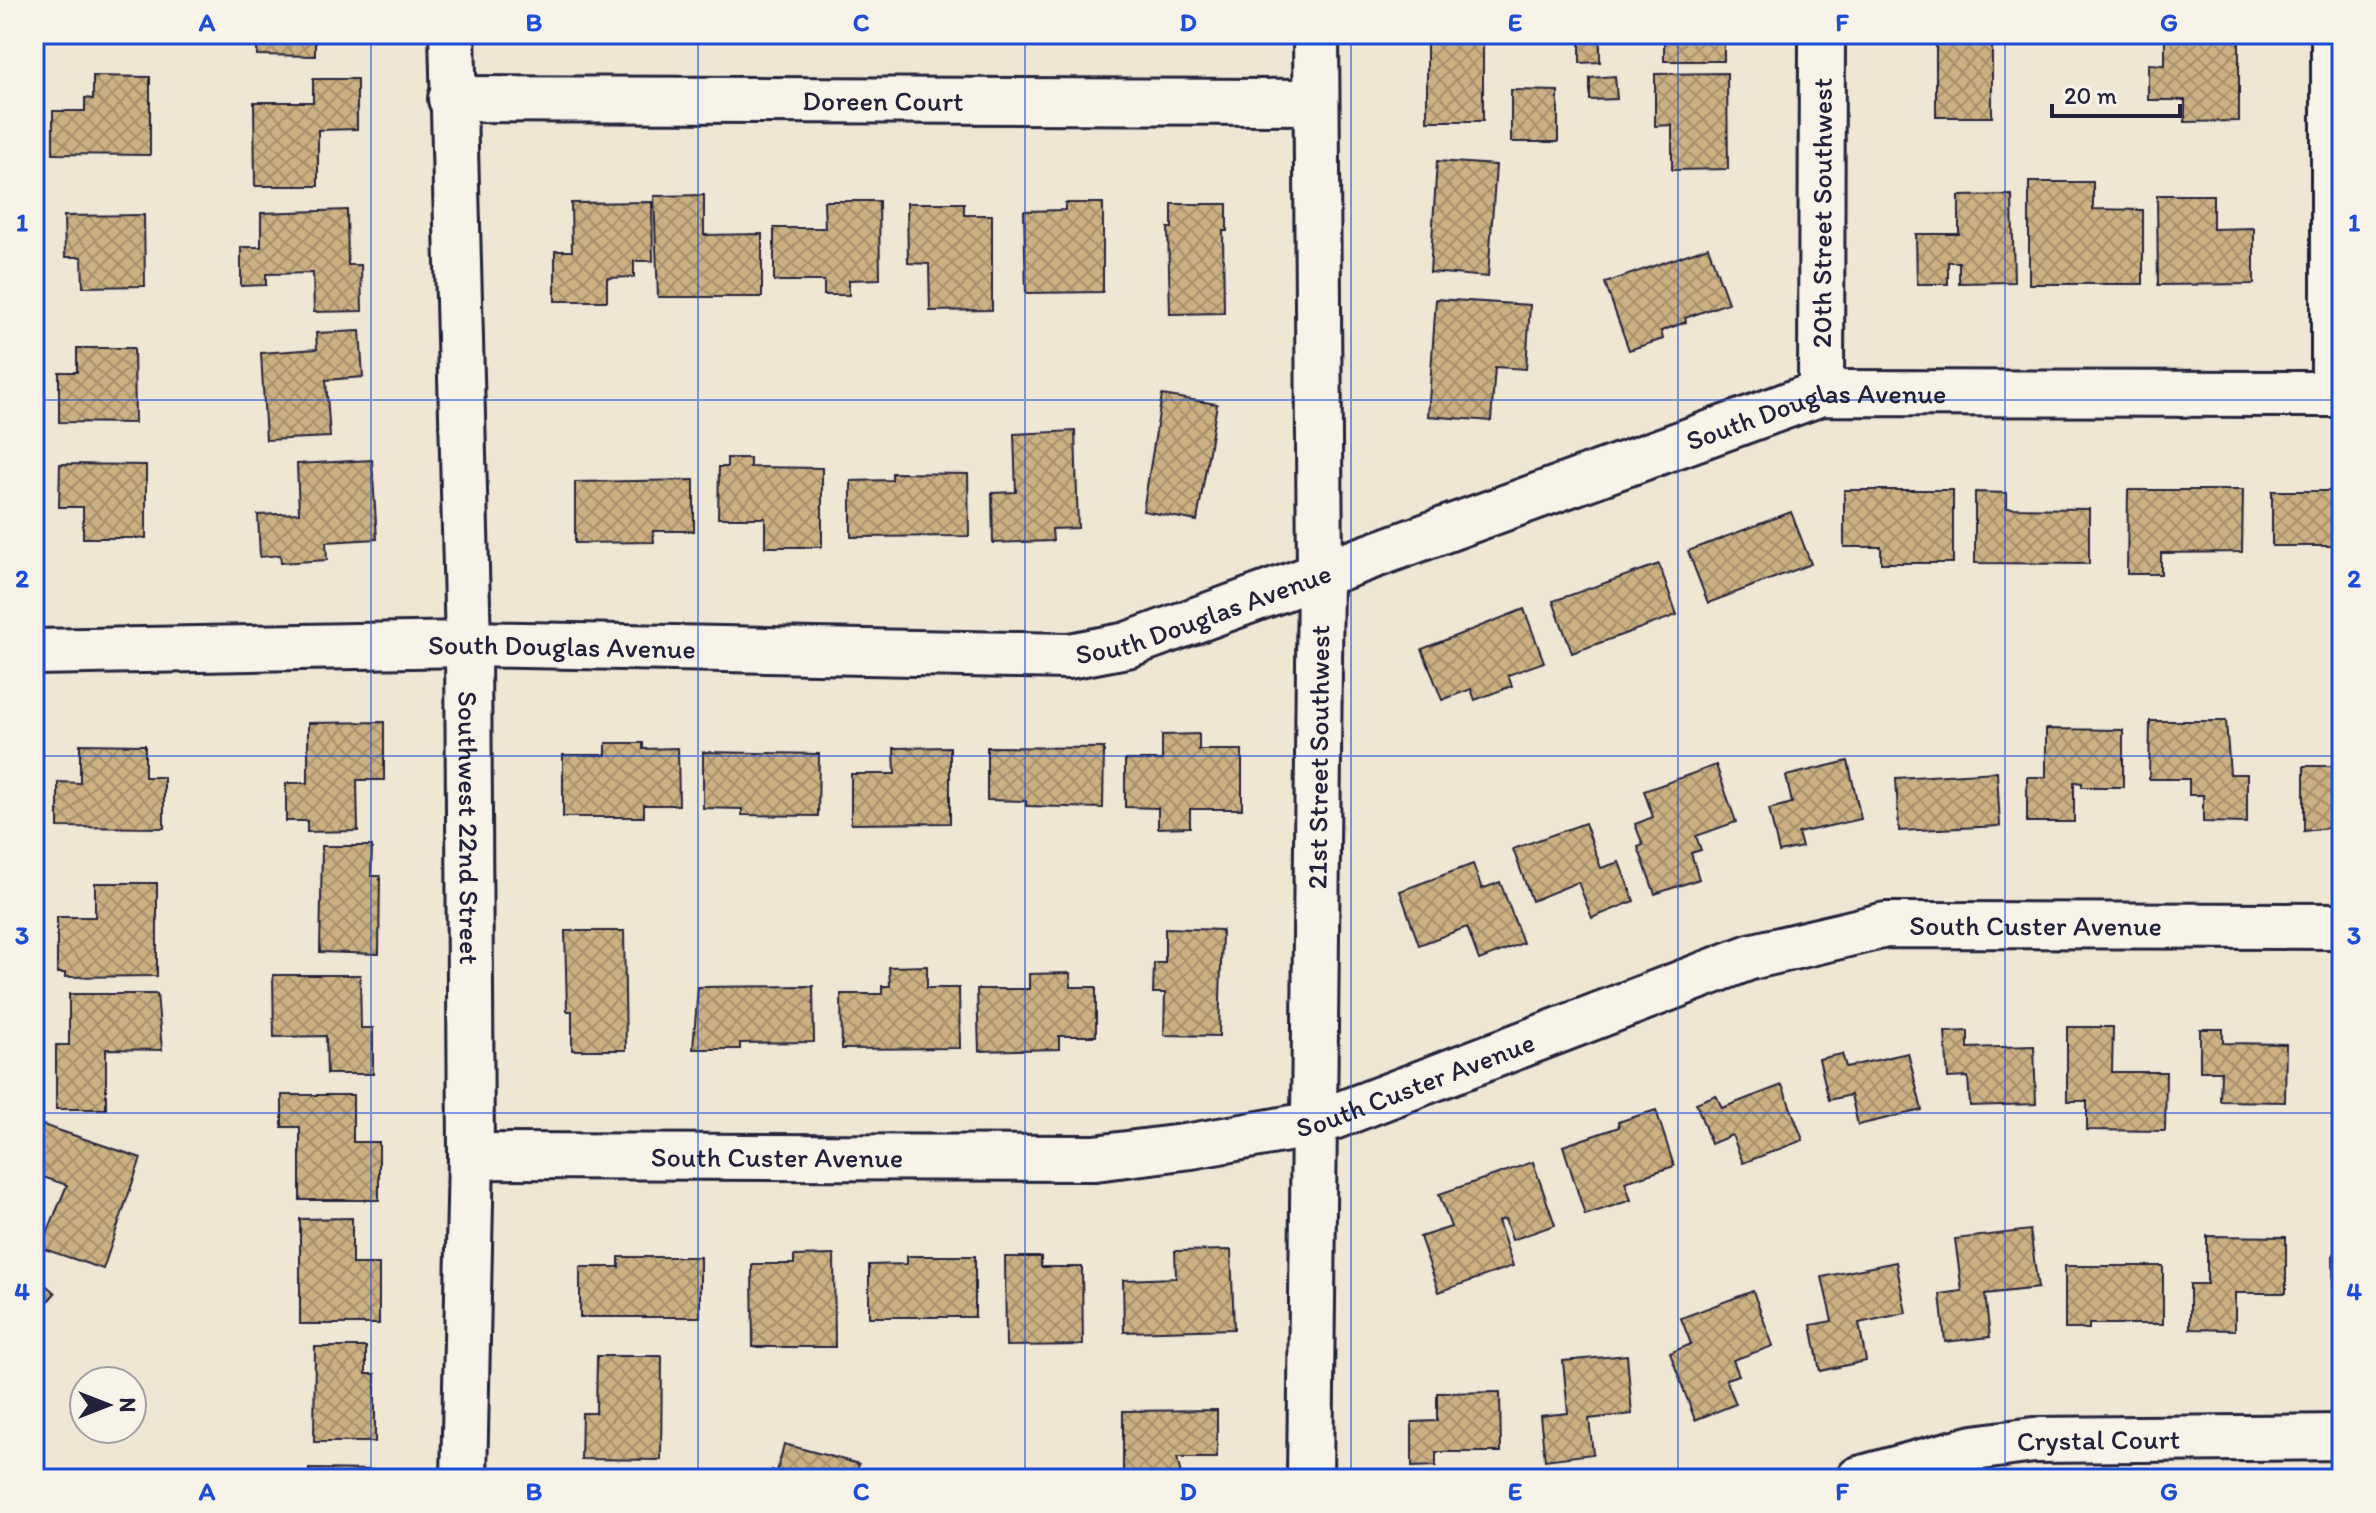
<svg xmlns="http://www.w3.org/2000/svg" width="2376" height="1513" font-family="Itim,sans-serif">
<style>
.building{fill:url(#building-cross-hatch);stroke:#22223b;stroke-width:2}
.lines{fill:none;stroke-linecap:round;stroke-linejoin:round}
.street-casing{stroke:#22223b;stroke-width:50}
.street{stroke:#f7f3e8;stroke-width:44}
.grid{fill:none;stroke:#1d4ed8;stroke-width:2;stroke-opacity:0.55}
.labels{text-anchor:middle;dominant-baseline:central;stroke-width:6;stroke-linejoin:round;paint-order:stroke}
.street-label{font-size:28px;fill:#22223b;stroke:#f7f3e8}
.neatline{fill:none;stroke:#1d4ed8;stroke-width:3}
.grid-label{font-size:26px;text-anchor:middle;font-weight:bold;fill:#1d4ed8}
</style>
<defs>
<pattern id="building-cross-hatch" width="8" height="8" patternUnits="userSpaceOnUse" patternTransform="scale(2)"><rect width="8" height="8" fill="#cdb182"/><path d="M0 0l8 8M0 8l8-8" fill="none" stroke="#a6906c"/></pattern>
</defs>
<rect width="100%" height="100%" fill="#efe6d4"/>
<filter id="ink" filterUnits="userSpaceOnUse"><feTurbulence type="fractalNoise" baseFrequency=".0125" numOctaves="2"/><feDisplacementMap in="SourceGraphic" scale="16" xChannelSelector="R" yChannelSelector="G"/><feConvolveMatrix kernelMatrix="1 2 1 2 8 2 1 2 1" color-interpolation-filters="sRGB"/></filter>
<g filter="url(#ink)">
<!-- building -->
<g class="building">
<path d="M257,34H315V56L257,55Z"/>
<rect x="1664" y="34" width="60" height="27"/>
<rect x="1936" y="34" width="56" height="83"/>
<path d="M2165,34H2239V121L2185,122V100H2148V64L2165,65Z"/>
<path d="M1427,35L1483,36V121H1427Z"/>
<path d="M1580,40H1600V62L1580,63Z"/>
<path d="M1727,73L1728,169L1672,170V125L1655,126V74Z"/>
<path d="M93,76L150,77V155L53,154V111H85V98L93,99Z"/>
<path d="M1615,76L1617,99L1590,100V78Z"/>
<path d="M313,79H357V129L318,130V186H255L254,102H313Z"/>
<path d="M1511,90L1558,91V142H1511Z"/>
<path d="M1437,161L1496,165L1488,277L1430,272Z"/>
<path d="M2029,182H2093V209L2143,210V284H2029Z"/>
<path d="M704,195V235L762,234V297H658L654,196Z"/>
<path d="M2012,195L2014,282L1959,283V262H1948V284H1917L1916,234H1959V196Z"/>
<path d="M2157,195H2213V229L2254,228V284L2158,285Z"/>
<path d="M824,201H879L880,279L849,280V295H824V281H774V228H825Z"/>
<path d="M652,202L653,261H634V277L607,278V301H555V251H572L571,203Z"/>
<path d="M907,203H964V215H992V310L930,311L929,264L908,263Z"/>
<path d="M1065,203H1103V292L1026,293L1024,211L1065,210Z"/>
<path d="M1172,204H1227V231H1223L1224,313L1170,314L1168,228H1172Z"/>
<path d="M347,210L348,265H361L362,311L314,312L313,273L266,274V285L241,286V247H261V213Z"/>
<path d="M144,215L145,286L83,287L82,257H65L64,216Z"/>
<path d="M1708,247L1728,303L1685,318L1686,322L1661,331L1663,339L1629,350L1605,283Z"/>
<path d="M1436,299L1530,305L1526,369L1495,367L1491,421L1428,416Z"/>
<path d="M360,331L363,377L326,380L330,437L266,440L261,353L317,349L316,333Z"/>
<path d="M77,348H134L135,423L59,422V372H77Z"/>
<path d="M1162,395L1217,404L1197,521L1143,511Z"/>
<path d="M1075,431L1078,528L1052,529L1053,541L993,543L992,493L1016,492L1014,434Z"/>
<path d="M727,458H750V467L822,468V547H765V518H718L719,467H727Z"/>
<path d="M372,460L377,539L326,542L327,560L281,563L280,555L260,557L258,515L299,513L297,464Z"/>
<path d="M60,464L146,465V538H83V507H59Z"/>
<path d="M892,473L968,474L969,536L851,537V481L892,480Z"/>
<path d="M694,480V531H653L654,542L575,543V482Z"/>
<path d="M1844,490H1953V563H1881V547H1844Z"/>
<path d="M2128,490H2243L2242,552L2161,553V574H2127Z"/>
<rect x="2272" y="491" width="70" height="55"/>
<path d="M1975,492L2007,493V508L2089,509V564L1975,563Z"/>
<path d="M1791,512L1811,564L1708,603L1688,551Z"/>
<path d="M1659,564L1677,615L1572,653L1553,601Z"/>
<path d="M1524,609L1544,662L1508,675L1512,686L1475,700L1471,689L1442,700L1422,649Z"/>
<path d="M2150,721H2226L2230,774H2247V823L2203,822V795H2189V779H2149Z"/>
<path d="M384,722V780H357L358,831L307,832V821H286V783H308V723Z"/>
<path d="M2046,729L2123,730V787H2082V783L2074,782V822H2027V777H2046Z"/>
<path d="M1199,734V750H1242V809H1190V827L1158,828V808L1125,807V760H1162V735Z"/>
<path d="M606,743H643V749L678,748L679,805H644V817H563V755H606Z"/>
<path d="M80,744L145,745V777H164V828L58,827V782L80,783Z"/>
<path d="M950,747V823L851,824V774H895L894,748Z"/>
<path d="M987,747L1104,748L1103,808L1026,806V801L987,800Z"/>
<path d="M703,752L819,754L818,816L742,815V809L703,808Z"/>
<path d="M1848,761L1861,819L1798,833L1802,847L1779,852L1769,809L1792,803L1786,776Z"/>
<path d="M1716,765L1736,822L1696,836L1701,850L1691,853L1699,879L1655,894L1638,847L1643,845L1635,824L1653,817L1644,791Z"/>
<path d="M2304,766H2342V826L2304,831Z"/>
<path d="M1997,772L2000,826L1899,831L1896,778Z"/>
<path d="M1585,823L1601,868L1619,862L1634,901L1592,918L1578,882L1532,901L1513,849Z"/>
<path d="M322,846H372L371,876H380L379,954L320,952Z"/>
<path d="M1473,864L1482,889L1500,882L1523,943L1479,960L1467,927L1419,945L1400,891Z"/>
<path d="M95,883H157V976L65,977V973H57V917H95Z"/>
<path d="M1165,928L1222,930L1219,1036L1164,1035L1165,993H1153L1154,963H1165Z"/>
<path d="M565,931H624L626,1050H572V1011H567Z"/>
<path d="M927,966V988H959L960,1048L842,1049L841,994H882V986H890L889,967Z"/>
<path d="M1070,973L1071,987H1096V1036H1059V1049L979,1051L977,989H1029V974Z"/>
<path d="M273,975H360L361,1028H373V1074H327L326,1036L274,1037Z"/>
<path d="M813,986L814,1042L740,1043V1049H693L698,987Z"/>
<path d="M69,994H157L162,1050L106,1049V1109H56V1045H69Z"/>
<path d="M2067,1027H2113L2112,1072H2166L2165,1131L2087,1130V1101H2067Z"/>
<path d="M2200,1029H2223V1043L2286,1044L2285,1102L2220,1101L2221,1071H2200Z"/>
<path d="M1968,1031V1048L2034,1046L2036,1104L1970,1106L1968,1077L1948,1078L1945,1032Z"/>
<rect x="2335" y="1031" width="7" height="70"/>
<path d="M1908,1053L1922,1110L1858,1125L1851,1095L1829,1100L1819,1059L1842,1054L1846,1067Z"/>
<path d="M1782,1085L1803,1140L1743,1163L1732,1135L1711,1144L1696,1103L1716,1095L1722,1108Z"/>
<path d="M282,1095H353V1142H379V1200H300V1127H282Z"/>
<path d="M1656,1110L1674,1166L1625,1182L1631,1200L1585,1215L1563,1146L1619,1127L1618,1122Z"/>
<path d="M43,1125L141,1158L103,1269L41,1248L67,1185L34,1174V1151Z"/>
<path d="M1533,1162L1555,1225L1512,1240L1505,1219L1498,1221L1513,1266L1439,1292L1420,1237L1451,1227L1439,1194Z"/>
<path d="M352,1218V1264H379V1324H300V1219Z"/>
<path d="M2030,1230L2038,1288L1985,1294L1990,1337L1945,1342L1940,1294L1962,1291L1955,1239Z"/>
<path d="M2207,1236L2286,1237V1293H2235V1330L2190,1329V1284H2207Z"/>
<path d="M1231,1250L1234,1329L1124,1332L1123,1280L1176,1278L1175,1251Z"/>
<path d="M2342,1253V1312H2334L2333,1254Z"/>
<path d="M834,1255L835,1347H753L752,1264H794V1256Z"/>
<path d="M907,1256H975V1317H869V1265L907,1264Z"/>
<path d="M619,1257H700V1317H580V1267H619Z"/>
<path d="M1005,1257H1041V1267H1082L1083,1345L1006,1346Z"/>
<path d="M1896,1262L1906,1313L1859,1323L1866,1361L1820,1371L1811,1325L1832,1321L1822,1277Z"/>
<path d="M2065,1266H2163V1324H2089V1329H2065Z"/>
<path d="M34,1275L55,1293L34,1317Z"/>
<path d="M1753,1291L1773,1346L1733,1360L1739,1375L1726,1379L1736,1404L1695,1420L1670,1353L1691,1344L1681,1318Z"/>
<path d="M315,1347H366V1374H375V1442H314Z"/>
<path d="M1627,1355L1632,1414L1589,1419L1593,1454L1545,1460L1540,1416L1568,1413L1563,1361Z"/>
<path d="M597,1356H662L661,1460L581,1459L582,1413H596Z"/>
<path d="M1500,1392L1501,1452H1436V1466L1412,1467V1422L1437,1421V1393Z"/>
<path d="M1217,1410V1458H1177L1182,1479H1123V1411Z"/>
<path d="M784,1444L859,1464L854,1479H770L772,1470L777,1472Z"/>
<path d="M309,1469L374,1470V1479H309Z"/>
</g>
<g class="lines">
<!-- street casing -->
<g class="street-casing">
<g id="street">
<path id="s1" d="M452,34L468,644L471,1156L464,1479"/>
<path d="M2334,34V394"/>
<path id="s2" d="M451,99L1316,102"/>
<path id="s3" d="M1821,393L1822,34"/>
<path id="s4" d="M34,652L468,644L1069,656L1127,645L1821,393L2342,394"/>
<path id="s5" d="M471,1156L1095,1158L1191,1146L1315,1124L1750,957L1886,925L2342,926"/>
<path id="s6" d="M1310,1479L1320,575L1316,34"/>
<path id="s7" d="M1859,1479L1974,1448L2034,1440L2342,1437"/>
</g>
</g>
<!-- street -->
<use href="#street" class="street"/>
</g>
</g>
<!-- grid -->
<path class="grid" d="M371,34V1479M698,34V1479M1025,34V1479M1351,34V1479M1678,34V1479M2005,34V1479M34,400H2342M34,756H2342M34,1113H2342"/>
<g class="labels">
<!-- street labels -->
<g class="street-label">
<text stroke="none"><textPath href="#s2" startOffset="432">Doreen Court</textPath></text>
<text stroke="none"><textPath href="#s3" startOffset="180">20th Street Southwest</textPath></text>
<text stroke="none"><textPath href="#s4" startOffset="1824">South Douglas Avenue</textPath></text>
<text stroke="none"><textPath href="#s4" startOffset="1176">South Douglas Avenue</textPath></text>
<text stroke="none"><textPath href="#s4" startOffset="528">South Douglas Avenue</textPath></text>
<text stroke="none"><textPath href="#s6" startOffset="722">21st Street Southwest</textPath></text>
<text stroke="none"><textPath href="#s1" startOffset="794">Southwest 22nd Street</textPath></text>
<text stroke="none"><textPath href="#s5" startOffset="1602">South Custer Avenue</textPath></text>
<text stroke="none"><textPath href="#s5" startOffset="954">South Custer Avenue</textPath></text>
<text stroke="none"><textPath href="#s5" startOffset="306">South Custer Avenue</textPath></text>
<text stroke="none"><textPath href="#s7" startOffset="244">Crystal Court</textPath></text>
</g>
</g>
<!-- margin -->
<rect width="2376" height="1513" fill="none" stroke="#f7f3e8" stroke-width="88"/>
<!-- north arrow -->
<g transform="translate(108 1405) rotate(90)"><circle r="38" fill="#f7f3e8" stroke="#a29fa3" stroke-width="2"/>
<path d="M0-6L14 30L0 20L-14 30Z" fill="#22223b"/>
<text y="-12" font-size="22" font-weight="bold" text-anchor="middle" fill="#22223b">N</text>
</g>
<!-- scale -->
<path d="M2052 104v12h128v-12" fill="none" stroke="#22223b" stroke-width="4"/>
<text x="2064" y="104" font-size="24" fill="#22223b" stroke="#f7f3e8" stroke-width="6" paint-order="stroke">20 m</text>
<rect x="44" y="44" width="2288" height="1425" class="neatline"/>
<g class="grid-label">
<text x="207" y="31">A</text>
<text x="534" y="31">B</text>
<text x="861" y="31">C</text>
<text x="1188" y="31">D</text>
<text x="1515" y="31">E</text>
<text x="1842" y="31">F</text>
<text x="2169" y="31">G</text>
<text x="22" y="231">1</text>
<text x="2354" y="231">1</text>
<text x="22" y="587">2</text>
<text x="2354" y="587">2</text>
<text x="22" y="944">3</text>
<text x="2354" y="944">3</text>
<text x="22" y="1300">4</text>
<text x="2354" y="1300">4</text>
<text x="207" y="1500">A</text>
<text x="534" y="1500">B</text>
<text x="861" y="1500">C</text>
<text x="1188" y="1500">D</text>
<text x="1515" y="1500">E</text>
<text x="1842" y="1500">F</text>
<text x="2169" y="1500">G</text>
</g>
</svg>
